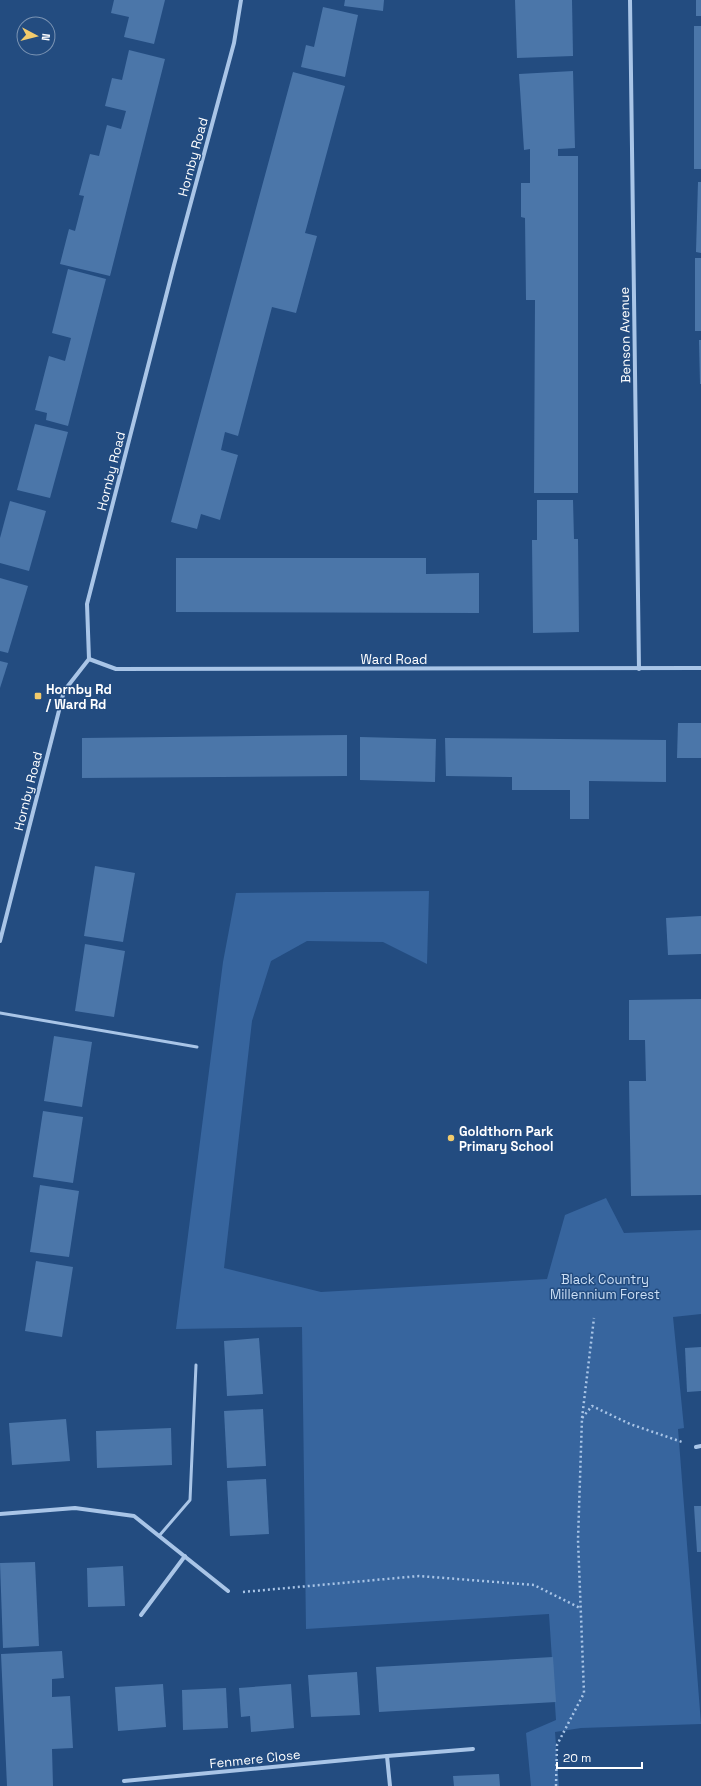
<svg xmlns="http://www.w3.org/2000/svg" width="701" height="1786" font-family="'Space Grotesk',sans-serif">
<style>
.green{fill:#37659e}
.building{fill:#4b76a9}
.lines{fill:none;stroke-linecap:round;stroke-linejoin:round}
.path{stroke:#a9c5e7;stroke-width:2.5;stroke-dasharray:2 3;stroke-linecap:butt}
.service{stroke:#a9c5e7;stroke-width:3}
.minor{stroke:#a9c5e7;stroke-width:4}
.poi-dot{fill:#f2cb6c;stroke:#234c80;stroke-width:1.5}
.labels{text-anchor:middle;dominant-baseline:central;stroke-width:3;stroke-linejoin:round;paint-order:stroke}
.street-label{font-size:13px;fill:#fff;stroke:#234c80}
.poi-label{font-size:13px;font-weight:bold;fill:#fff;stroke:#234c80;text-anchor:start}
.park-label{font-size:13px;fill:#ccdff5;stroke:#234c80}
</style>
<rect width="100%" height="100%" fill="#234c80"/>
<!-- green -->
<path class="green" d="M429,891L427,964L383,942L307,941L271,961L252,1021L224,1268L321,1292L547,1279L565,1215L606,1198L624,1233L701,1230V1314L673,1317L684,1428L678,1429L701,1724L581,1728L555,1732L559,1786H531L526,1733L556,1720L549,1614L306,1629L302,1327L176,1329L223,962L236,893Z"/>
<!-- building -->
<g class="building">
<path d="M114,0H165L154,44L124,37L129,17L111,13Z"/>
<path d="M345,0H384L383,11L344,6Z"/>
<path d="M515,0H572L573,56L517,58Z"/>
<rect x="696" y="0" width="5" height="16"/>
<path d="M323,7L358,15L345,77L301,67L306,45L314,47Z"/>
<rect x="694" y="26" width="7" height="143"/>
<path d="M129,50L165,59L110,276L60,264L69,229L75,231L84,196L79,195L90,154L99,156L107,125L121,129L126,111L105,106L112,78L122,80Z"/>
<path d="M573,71L575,148L558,149V156H578V493H534L535,300H526L525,218L521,217V183H530V149L524,150L519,74Z"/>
<path d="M293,72L345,86L305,233L317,236L296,313L272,307L238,436L225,432L221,450L238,455L220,520L201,514L197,529L171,522Z"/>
<path d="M698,182H701V253L696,252Z"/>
<rect x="695" y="258" width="6" height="73"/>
<path d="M68,269L106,279L68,426L46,420L47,413L35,410L49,356L65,361L71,338L52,333Z"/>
<path d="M699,340H701V384H700Z"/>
<path d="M35,424L68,432L50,498L17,490Z"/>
<path d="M537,500H573L574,539H578L579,632L533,633L532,540H537Z"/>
<path d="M10,501L46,511L29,571L0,563V538Z"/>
<path d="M176,558H426V574L479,573V613L176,612Z"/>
<path d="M0,578L28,586L8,653L0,651Z"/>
<path d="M0,661L8,663L0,688Z"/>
<path d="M678,723H701V758H677Z"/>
<path d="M347,735V776L82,778V738Z"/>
<path d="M360,737L436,739L435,782L360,780Z"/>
<path d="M445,738L666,740V782L589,781V819H570V790H512V777L446,776Z"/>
<path d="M95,866L135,873L123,942L84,936Z"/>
<path d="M701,916V954L668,955L666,918Z"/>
<path d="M85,944L125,951L114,1017L75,1011Z"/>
<path d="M701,999V1195L631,1196L629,1081H646L645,1040H629V1000Z"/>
<path d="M54,1036L92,1042L82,1107L44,1101Z"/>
<path d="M43,1111L83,1117L73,1183L33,1177Z"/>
<path d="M40,1185L79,1191L69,1257L30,1252Z"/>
<path d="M36,1261L73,1267L62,1337L25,1331Z"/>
<path d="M259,1338L263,1394L227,1396L224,1341Z"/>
<path d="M701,1347V1391L687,1392L685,1348Z"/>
<path d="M263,1409L266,1466L227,1468L224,1411Z"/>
<path d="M66,1419L70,1461L12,1465L9,1423Z"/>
<path d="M171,1428L172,1465L97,1468L96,1431Z"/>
<path d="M266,1479L269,1534L230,1536L227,1481Z"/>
<path d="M694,1506H701V1552H697Z"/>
<path d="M35,1562L39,1646L3,1648L0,1563Z"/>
<path d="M123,1566L125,1606L88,1607L87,1568Z"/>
<path d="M62,1651L64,1678L52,1679V1697L70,1696L73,1748L52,1749L53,1786H7L1,1654Z"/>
<path d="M553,1657L556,1702L379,1712L376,1667Z"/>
<path d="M357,1672L360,1715L311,1717L308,1675Z"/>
<path d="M163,1684L166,1727L118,1731L115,1687Z"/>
<path d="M291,1684L294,1728L251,1732L250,1716L241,1717L239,1688Z"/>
<path d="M226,1688L228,1728L183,1730L182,1690Z"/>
<path d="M499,1774L500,1786H454L453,1776Z"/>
</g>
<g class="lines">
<!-- path -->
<g class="path">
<path d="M582,1418L594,1318"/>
<path d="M243,1592L419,1576L534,1585L580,1608"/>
<path d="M556,1786L557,1745L584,1693L578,1540L582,1418L592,1406L630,1424L682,1442"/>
</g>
<!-- service -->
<g class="service">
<path d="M0,1013L197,1047"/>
<path d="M159,1536L190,1500L196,1365"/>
</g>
<!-- minor -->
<g class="minor">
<path d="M630,0L639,669"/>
<path d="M89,659L116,669L701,668"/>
<path d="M0,941L64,691L89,659L87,604L174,265L234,43L241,0"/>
<path d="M696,1447L701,1446"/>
<path d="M0,1514L75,1508L134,1516L228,1591"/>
<path d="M141,1615L185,1556"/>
<path d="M387,1756L473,1749"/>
<path d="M124,1781L387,1756L390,1786"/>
</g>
</g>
<!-- markers -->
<g class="poi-dot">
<rect x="34" y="692" width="8" height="8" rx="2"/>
<circle cx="451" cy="1138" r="4"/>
</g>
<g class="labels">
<!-- street labels -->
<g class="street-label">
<text transform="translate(193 157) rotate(-75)">Hornby Road</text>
<text transform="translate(625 335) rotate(-91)">Benson Avenue</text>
<text transform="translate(111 471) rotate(-76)">Hornby Road</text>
<text x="394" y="659">Ward Road</text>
<text transform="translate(28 791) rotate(-76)">Hornby Road</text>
<text transform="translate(255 1759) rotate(-6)">Fenmere Close</text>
</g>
<!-- poi labels -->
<g class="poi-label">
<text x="46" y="689">Hornby Rd<tspan x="46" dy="15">/ Ward Rd</tspan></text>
<text x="459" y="1131">Goldthorn Park<tspan x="459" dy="15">Primary School</tspan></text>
</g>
<!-- park labels -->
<g class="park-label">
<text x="605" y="1279">Black Country<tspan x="605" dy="15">Millennium Forest</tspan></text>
</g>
</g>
<!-- north arrow -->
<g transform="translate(36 36) rotate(97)"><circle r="19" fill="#234c80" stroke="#7b94b3"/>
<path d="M0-3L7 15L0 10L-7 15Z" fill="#f2cb6c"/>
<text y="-6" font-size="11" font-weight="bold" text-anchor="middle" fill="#ffffff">N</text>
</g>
<!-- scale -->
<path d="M557 1762v6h85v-6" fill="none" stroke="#ffffff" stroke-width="2"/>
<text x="563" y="1762" font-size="12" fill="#ffffff" stroke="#234c80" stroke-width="3" paint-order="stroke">20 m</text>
</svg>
